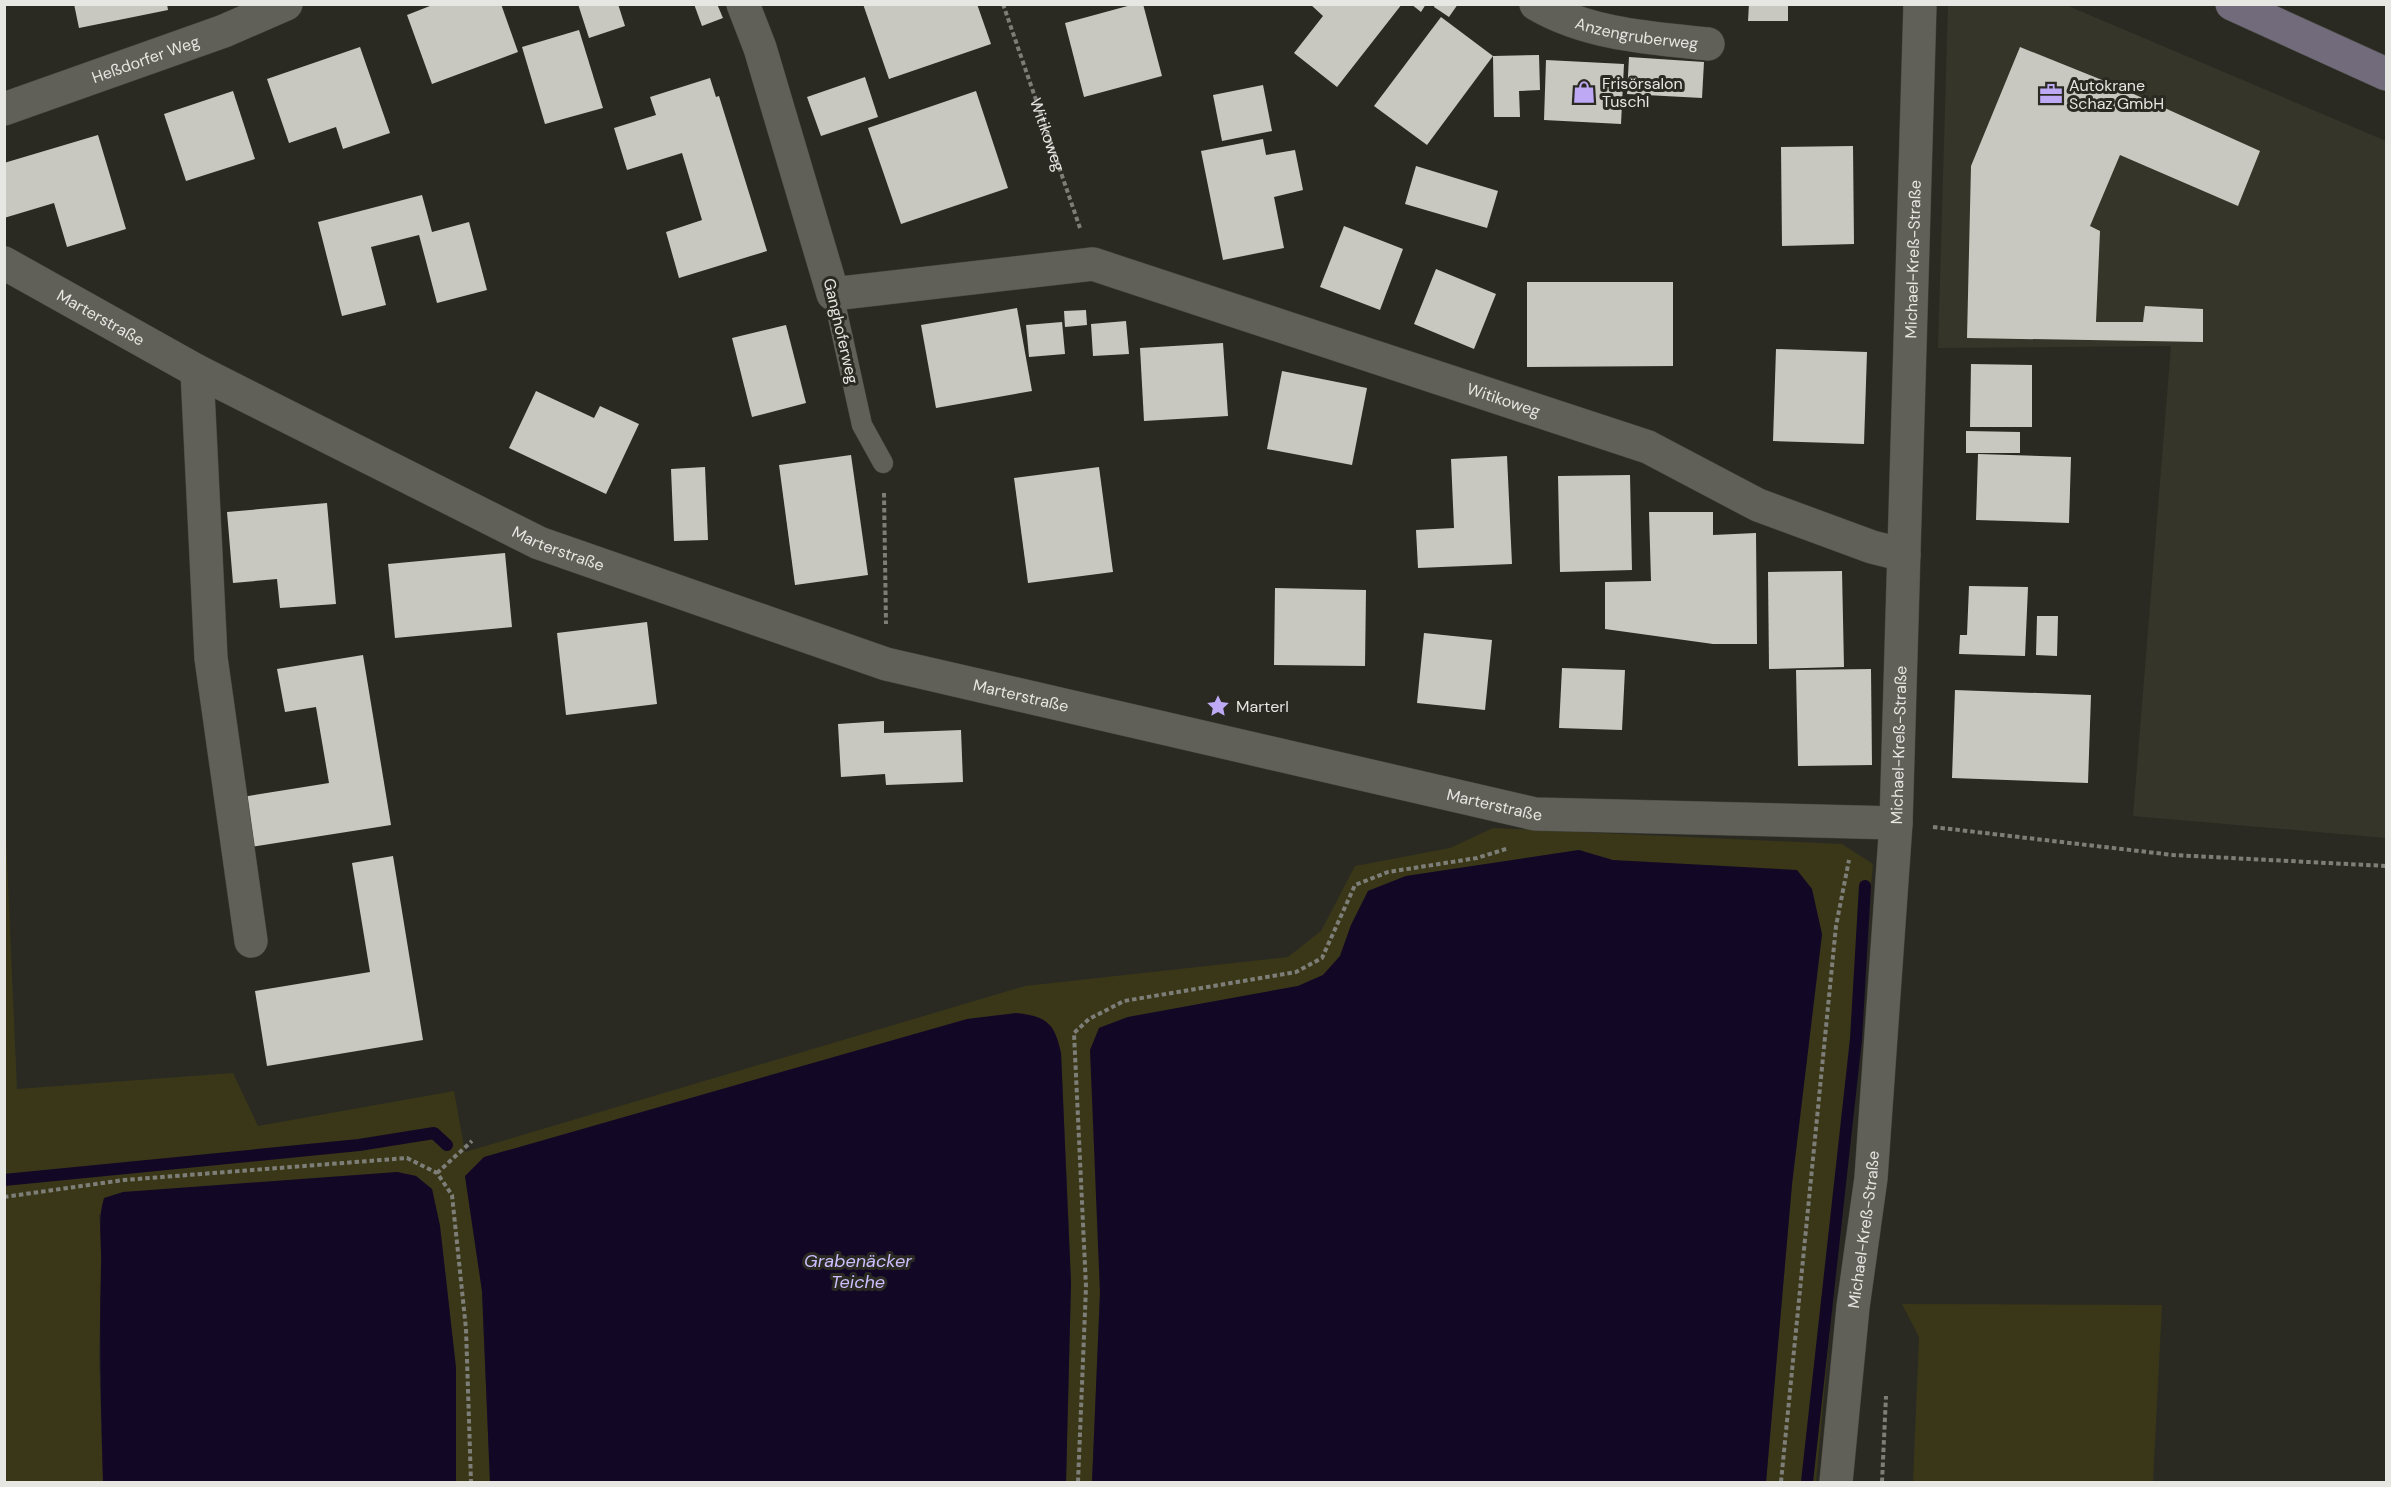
<svg xmlns="http://www.w3.org/2000/svg" width="2391" height="1487" font-family="'DM Sans',sans-serif">
<style>
.built{fill:#363529}
.green{fill:#393718}
.water{fill:#130726}
.lines{fill:none;stroke-linecap:round;stroke-linejoin:round}
.stream{stroke:#130726;stroke-width:12}
.building{fill:#c9c8c0}
.lane-casing{stroke:#46453f;stroke-width:21}
.street-casing{stroke:#46453f;stroke-width:34}
.secondary-casing{stroke:#46453f;stroke-width:34}
.path{stroke:#7e7e78;stroke-width:4;stroke-dasharray:4.5 3;stroke-linecap:butt}
.lane{stroke:#606058;stroke-width:20}
.street{stroke:#606058;stroke-width:33}
.secondary{stroke:#716b7b;stroke-width:33}
.labels{text-anchor:middle;dominant-baseline:central;stroke-width:6;stroke-linejoin:round;paint-order:stroke}
.street-label{font-size:16px;fill:#e6e6e2;stroke:#2a2a23}
.poi-label{font-size:16px;fill:#e6e6e2;stroke:#2a2a23;text-anchor:start}
.water-label{font-size:18px;font-style:italic;fill:#cebefe;stroke:#2a2a23}
</style>
<rect width="100%" height="100%" fill="#2a2a23"/>
<!-- built -->
<path class="built" d="M1948,5H2066L2386,141V838L2133,816L2171,346L1938,348Z"/>
<!-- green -->
<g class="green">
<path d="M4,791L17,1089L233,1073L258,1126L454,1091L465,1152L1025,986L1288,957L1321,931L1355,866L1450,848L1493,828L1842,844L1873,864L1816,1482H1766L1792,1184L1822,935L1579,850L1406,876L1368,891L1351,925L1340,956L1323,975L1298,986L1128,1017L1099,1028L1100,1293L1092,1482H1066L1071,1283L1061,1053L465,1176L482,1291L490,1482H456V1368L440,1226L432,1189L416,1176L397,1172L99,1214L102,1245L99,1354L103,1482H5Z"/>
<path d="M1902,1304L2162,1305L2153,1482H1913L1919,1337Z"/>
</g>
<!-- water -->
<g class="water">
<path d="M1579,850L1613,860L1797,870L1812,889L1822,934L1792,1184L1766,1482H1092L1100,1293L1090,1050L1099,1028L1128,1017L1298,986L1323,975L1340,956L1351,925L1368,891L1406,876Z"/>
<path d="M1016,1013C1046,1016 1055,1023 1061,1053L1071,1283L1066,1482H490L482,1291L465,1176L484,1157L967,1019Z"/>
<path d="M397,1172L416,1176L432,1189L440,1226L456,1368V1482H103C101,1410 99,1338 101,1266C102,1243 97,1220 104,1198L123,1192Z"/>
</g>
<g class="lines">
<!-- stream -->
<g class="stream">
<path d="M4,1180L359,1145L434,1133L447,1145"/>
<path d="M1807,1482L1856,1039L1865,886"/>
</g>
</g>
<!-- building -->
<g class="building">
<path d="M74,4H167L168,10L79,28Z"/>
<path d="M435,4H501L518,52L432,84L407,15Z"/>
<path d="M578,4H618L625,26L589,38Z"/>
<path d="M694,4H717L723,18L702,26Z"/>
<path d="M863,4H977L991,44L889,79Z"/>
<path d="M1135,4H1143L1162,76L1084,97L1065,23Z"/>
<path d="M1310,4H1402L1337,87L1294,53L1323,16Z"/>
<path d="M1411,4H1426L1421,12Z"/>
<path d="M1435,4H1458L1449,17L1434,7Z"/>
<path d="M1749,4H1788V21H1748Z"/>
<path d="M1441,17L1493,56L1427,145L1374,106Z"/>
<path d="M579,30L603,108L545,124L522,47Z"/>
<path d="M360,47L390,133L343,149L336,127L289,143L267,79Z"/>
<path d="M2020,47L2107,82L2260,151L2238,206L2120,155L2090,226L2100,231L2096,322H2143L2145,306L2203,309V342L1967,338L1971,166Z"/>
<path d="M1539,55L1540,90L1519,91L1520,117H1494L1493,56Z"/>
<path d="M1629,57L1704,62L1702,98L1627,94Z"/>
<path d="M1546,60L1624,64L1621,124L1544,120Z"/>
<path d="M865,77L878,117L821,136L807,97Z"/>
<path d="M710,78L716,97L719,96L767,251L679,278L666,232L702,220L682,153L627,170L614,128L656,115L650,97Z"/>
<path d="M1263,85L1272,131L1222,141L1213,95Z"/>
<path d="M233,91L255,159L186,181L164,114Z"/>
<path d="M976,91L1008,188L901,224L868,128Z"/>
<path d="M98,135L126,229L67,247L54,203L4,218V163Z"/>
<path d="M1263,139L1266,155L1295,150L1303,190L1274,197L1284,248L1223,260L1201,151Z"/>
<path d="M1853,146L1854,244L1782,246L1781,147Z"/>
<path d="M1416,166L1498,191L1487,228L1405,204Z"/>
<path d="M422,195L432,232L469,222L487,290L437,303L419,235L371,247L386,305L342,316L318,222Z"/>
<path d="M1344,226L1403,249L1380,310L1320,287Z"/>
<path d="M1436,269L1496,294L1474,349L1414,324Z"/>
<path d="M1527,282H1673V366L1527,367Z"/>
<path d="M1017,308L1032,391L936,408L921,325Z"/>
<path d="M1086,310L1087,325L1065,327L1064,311Z"/>
<path d="M1126,321L1129,354L1093,356L1091,324Z"/>
<path d="M1062,322L1065,354L1029,357L1026,325Z"/>
<path d="M786,325L806,403L752,417L732,338Z"/>
<path d="M1223,343L1228,416L1144,421L1140,348Z"/>
<path d="M1776,349L1867,352L1864,444L1773,441Z"/>
<path d="M1971,364L2032,365V427H1970Z"/>
<path d="M1282,371L1367,388L1352,465L1267,449Z"/>
<path d="M536,391L594,418L600,406L639,424L606,494L509,448Z"/>
<path d="M1966,431L2020,432V453H1966Z"/>
<path d="M1978,454L2071,457L2069,523L1976,520Z"/>
<path d="M851,455L868,575L795,585L779,465Z"/>
<path d="M1507,456L1512,564L1418,568L1416,530L1454,528L1451,459Z"/>
<path d="M705,467L708,540L674,541L671,469Z"/>
<path d="M1099,467L1113,572L1028,583L1014,478Z"/>
<path d="M1630,475L1632,570L1560,572L1558,476Z"/>
<path d="M327,503L336,604L280,608L277,579L233,583L227,512Z"/>
<path d="M1649,512H1713V535L1756,533L1757,644H1713L1605,629V582L1651,581Z"/>
<path d="M505,553L512,627L395,638L388,564Z"/>
<path d="M1842,571L1844,667L1769,669L1768,572Z"/>
<path d="M1969,586L2028,587L2025,656L1959,654L1960,635H1967Z"/>
<path d="M1275,588L1366,590L1365,666L1274,665Z"/>
<path d="M2037,616H2058L2057,656L2036,655Z"/>
<path d="M647,622L657,704L566,715L557,633Z"/>
<path d="M1424,633L1492,640L1485,710L1417,703Z"/>
<path d="M363,655L391,825L250,847L242,797L329,783L316,707L285,712L277,669Z"/>
<path d="M1562,668L1625,670L1622,730L1559,728Z"/>
<path d="M1871,669L1872,765L1798,766L1796,670Z"/>
<path d="M1955,690L2091,695L2088,783L1952,778Z"/>
<path d="M884,721V733L961,730L963,782L886,785L885,774L841,777L838,724Z"/>
<path d="M393,856L423,1040L267,1066L255,991L370,972L352,863Z"/>
</g>
<g class="lines">
<!-- lane casing -->
<g class="lane-casing">
<path id="lane" d="M833,294L862,425L883,463"/>
</g>
<!-- street casing -->
<g class="street-casing">
<g id="street">
<path id="s2" d="M743,4L760,48L833,294L1093,264L1648,447L1758,505L1872,547L1904,555"/>
<path id="s3" d="M1536,4C1587,34 1649,38 1708,44"/>
<path id="s4" d="M4,109L224,31L286,4"/>
<path id="s5" d="M4,263L197,371L539,543L886,664L1535,814L1896,823"/>
<path d="M197,371L211,658L251,941"/>
<path id="s6" d="M1836,1482L1853,1307L1871,1178L1896,823L1920,4"/>
</g>
</g>
<!-- secondary casing -->
<g class="secondary-casing">
<path id="secondary" d="M2232,4L2386,74"/>
</g>
<!-- path -->
<g class="path">
<path id="s1" d="M1003,4L1080,228"/>
<path d="M884,493L886,624"/>
<path d="M1933,827L2173,855L2386,866"/>
<path d="M437,1173L472,1141"/>
<path d="M4,1197L124,1180L407,1158L437,1173L452,1195L466,1329L471,1482"/>
<path d="M1078,1482L1086,1287L1074,1033L1089,1019L1124,1001L1296,972L1322,958L1355,885L1388,872L1477,858L1509,848"/>
<path d="M1781,1482L1836,926L1849,860"/>
<path d="M1882,1482L1886,1396"/>
</g>
<!-- lane -->
<use href="#lane" class="lane"/>
<!-- street -->
<use href="#street" class="street"/>
<!-- secondary -->
<use href="#secondary" class="secondary"/>
</g>
<!-- icons -->
<defs>
<g id="shop-bare" transform="scale(1.8)"><path d="M-5-2.5h2.3a2.7 3.5 0 0 1 5.4 0H5L5.5 6h-11ZM-1.5-2.5h3a1.5 2.3 0 0 0-3 0Z" fill="#bea9f5" stroke="#2a2a23" stroke-width="2.5" paint-order="stroke"/></g>
<g id="office-bare" transform="scale(1.8)"><path d="M-6-3h4V-5.5h4V-3h4V5H-6ZM-1-4.5V-3h2v-1.5ZM-6 0V1H6V0Z" fill="#bea9f5" stroke="#2a2a23" stroke-width="2.5" paint-order="stroke"/></g>
<g id="sight-bare" transform="scale(1.8)"><path d="M0-6L1.8-2.2L6-1.7L2.9 1.2L3.7 5.4L0 3.3L-3.7 5.4L-2.9 1.2L-6-1.7L-1.8-2.2Z" fill="#bea9f5" stroke="#2a2a23" stroke-width="2.5" paint-order="stroke"/></g>
</defs>
<g fill-rule="evenodd">
<use href="#shop-bare" x="1584" y="92"/>
<use href="#office-bare" x="2051" y="94"/>
<use href="#sight-bare" x="1218" y="706"/>
</g>
<g class="labels">
<!-- street labels -->
<g class="street-label">
<text stroke="none"><textPath href="#s3" startOffset="106">Anzengruberweg</textPath></text>
<text stroke="none"><textPath href="#s4" startOffset="150">Heßdorfer Weg</textPath></text>
<text stroke="none"><textPath href="#s1" startOffset="138">Witikoweg</textPath></text>
<text stroke="none"><textPath href="#s6" startOffset="1226">Michael-Kreß-Straße</textPath></text>
<text stroke="none"><textPath href="#s5" startOffset="111">Marterstraße</textPath></text>
<text transform="translate(841 331) rotate(77)">Ganghoferweg</text>
<text stroke="none"><textPath href="#s2" startOffset="998">Witikoweg</textPath></text>
<text stroke="none"><textPath href="#s5" startOffset="624">Marterstraße</textPath></text>
<text stroke="none"><textPath href="#s5" startOffset="1110">Marterstraße</textPath></text>
<text stroke="none"><textPath href="#s6" startOffset="740">Michael-Kreß-Straße</textPath></text>
<text stroke="none"><textPath href="#s5" startOffset="1596">Marterstraße</textPath></text>
<text stroke="none"><textPath href="#s6" startOffset="254">Michael-Kreß-Straße</textPath></text>
</g>
<!-- poi labels -->
<g class="poi-label">
<text x="1602" y="83">Frisörsalon<tspan x="1602" dy="18">Tuschl</tspan></text>
<text x="2069" y="85">Autokrane<tspan x="2069" dy="18">Schaz GmbH</tspan></text>
<text x="1236" y="706">Marterl</text>
</g>
<!-- water labels -->
<g class="water-label">
<text x="858" y="1261">Grabenäcker<tspan x="858" dy="21">Teiche</tspan></text>
</g>
</g>
<!-- border -->
<rect width="2391" height="1487" fill="none" stroke="#e6e6e2" stroke-width="12"/>
</svg>
